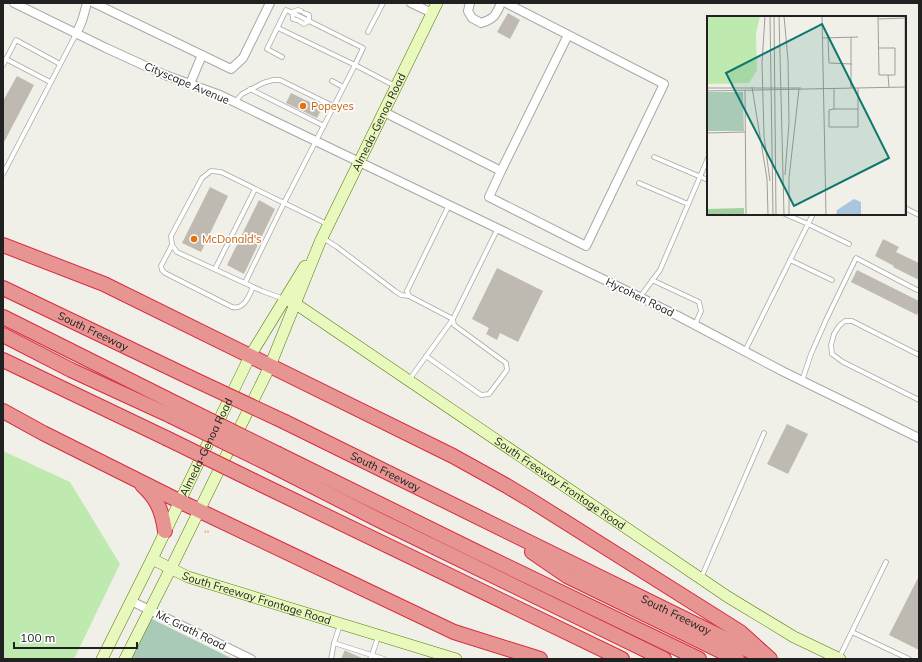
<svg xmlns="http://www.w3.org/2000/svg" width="922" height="662" font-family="Mulish,sans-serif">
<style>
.grass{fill:#bfeaaf}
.cemetery{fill:#a9cab6}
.building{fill:#bebab1}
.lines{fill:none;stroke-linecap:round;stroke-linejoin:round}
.service-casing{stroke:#a8a8a8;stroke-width:5.5}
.minor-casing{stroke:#a8a8a8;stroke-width:10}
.secondary-casing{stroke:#537a07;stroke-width:12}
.motorway-casing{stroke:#d92b40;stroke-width:16}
.path{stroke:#f89e72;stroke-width:1.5;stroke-dasharray:2 2;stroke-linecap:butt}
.service{stroke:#fff;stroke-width:4}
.minor{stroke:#fff;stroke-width:8}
.secondary{stroke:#e9f9be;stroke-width:11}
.motorway{stroke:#e69592;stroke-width:14}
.motorway-bridge-casing{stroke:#d92b40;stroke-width:16;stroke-linecap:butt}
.motorway-bridge{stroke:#e69592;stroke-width:14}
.food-dot{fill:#e8710a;stroke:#fff;stroke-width:1.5}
.labels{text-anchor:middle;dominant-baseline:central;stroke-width:3.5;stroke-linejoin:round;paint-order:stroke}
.street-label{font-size:11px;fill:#212121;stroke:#fff}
.food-label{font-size:11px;fill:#c56008;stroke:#fff;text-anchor:start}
.inset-road{fill:none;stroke:#9e9d98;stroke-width:1}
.view{fill:#0f766e;fill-opacity:0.15;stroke:#0f766e;stroke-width:2}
.inset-edge{fill:none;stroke:#212121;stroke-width:2}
</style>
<rect width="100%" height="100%" fill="#f1f0e8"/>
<!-- grass -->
<path class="grass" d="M3,451L70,482L120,564L74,659H3Z"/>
<!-- cemetery -->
<path class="cemetery" d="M150,618L233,659H131Z"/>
<!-- building -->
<g class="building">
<path d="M508,13L520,20L510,39L497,32Z"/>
<path d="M17,76L34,85L3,144V101Z"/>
<path d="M291,93L322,108L317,118L286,103Z"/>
<path d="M210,187L228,196L201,252L182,243Z"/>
<path d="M259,200L275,209L244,274L227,265Z"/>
<path d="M883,239L899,247L896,252L919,263V280L893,267L894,266L875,256Z"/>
<path d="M497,268L543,291L518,342L500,333L497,340L486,334L489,328L472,319Z"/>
<path d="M857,270L919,301V310L917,315L851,282Z"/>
<path d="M787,424L808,434L788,474L767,464Z"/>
<path d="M919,576V650L889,635Z"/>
<path d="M345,650L346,651L364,659H341Z"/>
</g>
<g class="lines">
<!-- service casing -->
<g class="service-casing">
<g id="service">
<path d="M297,20L293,19L292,12L298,10L301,11"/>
<path d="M299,21L304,24L309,21V15L304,13"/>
<path d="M278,28L355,65L363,48L301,17"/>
<path d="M368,32L383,3"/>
<path d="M282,57L267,49L286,10L299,16"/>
<path d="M6,59L50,82"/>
<path d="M3,65L16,40L60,64"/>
<path d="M332,81L343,87"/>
<path d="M250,89L324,126"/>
<path d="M235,102L242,94L263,83L273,80H280L333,106"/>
<path d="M654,157L708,180"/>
<path d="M3,174L76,34"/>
<path d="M639,183L688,204"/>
<path d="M905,208L919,215"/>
<path d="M785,214L808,224L849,244"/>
<path d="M323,238L337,247L395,291L401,295L409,296"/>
<path d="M172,245L161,266L162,270L165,273L232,307C244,310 249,296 253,287"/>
<path d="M790,260L832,280"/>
<path d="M215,269L255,189"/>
<path d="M652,280L699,302L701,311L695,325"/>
<path d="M245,283L284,203L355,65L395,86"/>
<path d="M640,297L660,270L708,158"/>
<path d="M284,299L262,291L177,252L172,245L171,236L202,178L211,171L221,172L327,224"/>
<path d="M745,351L813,214"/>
<path d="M919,355L852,321H845L839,326L834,334L831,345L832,354L843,362L919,400"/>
<path d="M426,356L481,395L489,394L507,370L506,363L454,325L453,319L409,296L407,291L449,205"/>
<path d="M409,380L453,319L498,228"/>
<path d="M802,381L811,354L826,320L856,258L917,290"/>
<path d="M701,578L764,433"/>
<path d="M340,625L334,643L384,659"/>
<path d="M852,632L909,659"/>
<path d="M839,658L886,562"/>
<path d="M331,659L334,643"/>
<path d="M370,659L372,655L378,637"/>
</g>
</g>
<!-- minor casing -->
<g class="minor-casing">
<g id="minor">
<path d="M14,3L106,48L165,75L220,95L609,282L678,316L784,372L919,438"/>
<path d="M94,3L231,69L243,58L270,3"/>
<path d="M411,3L432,13"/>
<path d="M470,3L468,11L472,18L481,23C494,19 496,15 501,3"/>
<path d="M76,34L82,21L87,3"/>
<path d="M190,84L202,55"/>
<path d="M384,112L501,171L489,197L586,246L664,84L506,3"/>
<path d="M501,171L568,35"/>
<path d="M131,601L251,659"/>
</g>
</g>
<!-- secondary casing -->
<g class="secondary-casing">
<g id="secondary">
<path id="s1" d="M285,299L296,304L728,597L794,637L840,659"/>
<path id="s2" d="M152,559L188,577L456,659"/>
<path id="s3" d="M102,659L152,559L250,356L305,266"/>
<path id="s4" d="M125,659L171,568L270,366L320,242L437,3"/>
</g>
</g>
<!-- motorway casing -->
<g class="motorway-casing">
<g id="motorway">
<path d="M3,245L104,284L453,456L507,486L532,501L740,632L770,659"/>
<path id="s5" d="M3,288L189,377"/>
<path d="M3,317L177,404"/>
<path d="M3,335L71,370L171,416"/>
<path d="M3,360L166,438"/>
<path d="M3,411L43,433L179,501L454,632L540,659"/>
<path id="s6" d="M285,422L758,655"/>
<path d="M278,454L473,550L699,659"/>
<path d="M271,465L379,520L664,659"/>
<path d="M254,481L622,659"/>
<path d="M142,485C157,499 162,510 165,531"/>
<path d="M532,552L567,576L737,659"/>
</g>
</g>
<!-- path -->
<path class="path" d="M205,531L206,533L208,532V530"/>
<!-- service -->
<use href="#service" class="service"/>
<!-- minor -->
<use href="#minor" class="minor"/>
<!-- secondary -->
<use href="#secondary" class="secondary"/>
<!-- motorway -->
<use href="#motorway" class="motorway"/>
<!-- motorway-bridge casing -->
<g class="motorway-bridge-casing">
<g id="motorway-bridge">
<path d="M189,377L285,422"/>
<path d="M177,404L278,454"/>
<path d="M171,416L271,465"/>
<path d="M166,438L254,481"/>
</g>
</g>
<!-- motorway-bridge -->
<use href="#motorway-bridge" class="motorway-bridge"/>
</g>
<!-- markers -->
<g class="food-dot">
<circle cx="303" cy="106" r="4"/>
<circle cx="194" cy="239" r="4"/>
</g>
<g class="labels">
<!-- street labels -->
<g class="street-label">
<text transform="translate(187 83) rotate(23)">Cityscape Avenue</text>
<text stroke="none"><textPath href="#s4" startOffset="594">Almeda-Genoa Road</textPath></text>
<text transform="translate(640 297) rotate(26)">Hycohen Road</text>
<text stroke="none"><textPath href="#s5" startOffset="100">South Freeway</textPath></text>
<text stroke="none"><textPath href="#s3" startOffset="236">Almeda-Genoa Road</textPath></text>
<text stroke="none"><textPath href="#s6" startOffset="112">South Freeway</textPath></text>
<text stroke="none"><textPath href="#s1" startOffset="331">South Freeway Frontage Road</textPath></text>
<text stroke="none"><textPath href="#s2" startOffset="112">South Freeway Frontage Road</textPath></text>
<text stroke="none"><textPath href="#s6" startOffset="436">South Freeway</textPath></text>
<text transform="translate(191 630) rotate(26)">Mc Grath Road</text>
</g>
<!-- food labels -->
<g class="food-label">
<text x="311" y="106">Popeyes</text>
<text x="202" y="239">McDonald's</text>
</g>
</g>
<!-- overview -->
<g transform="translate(707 16)">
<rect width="199" height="199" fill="#f1f0e8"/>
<path d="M0,0H53L49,17L50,54L42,67L0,68Z" fill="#bfeaaf"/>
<path d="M37,192V199H0V193Z" fill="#a1d09e"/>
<path d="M0,76H36L37,115H0Z" fill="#a9cab6"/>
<path d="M147,183L154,186V199H129L130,194Z" fill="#a9c6de"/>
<path class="inset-road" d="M58,0L55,47L57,120L63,165M63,0L66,199M67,0L69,199M72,0L77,199M77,0L81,44L82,107L78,159M115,0L119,199M171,0L172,59H188V32H172M198,0V199M171,3L198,2M121,21L122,47L145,48M144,21V72M115,22L151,21M181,59L182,71M45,71L60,163L61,199M0,72H94M127,72V93L122,94V111H151V72M38,74L39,199M0,75L199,71M127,93H151M0,117L38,116M82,199V162L92,73"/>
<path class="view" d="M115,8L182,142L87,190L19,57Z"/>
<rect width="199" height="199" class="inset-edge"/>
</g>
<!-- border -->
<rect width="922" height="662" fill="none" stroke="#212121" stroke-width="8"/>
<!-- scale -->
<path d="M14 642v6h123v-6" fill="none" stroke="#212121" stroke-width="2"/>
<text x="20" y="642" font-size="12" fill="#212121" stroke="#ffffff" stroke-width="3" paint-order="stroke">100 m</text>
</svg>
